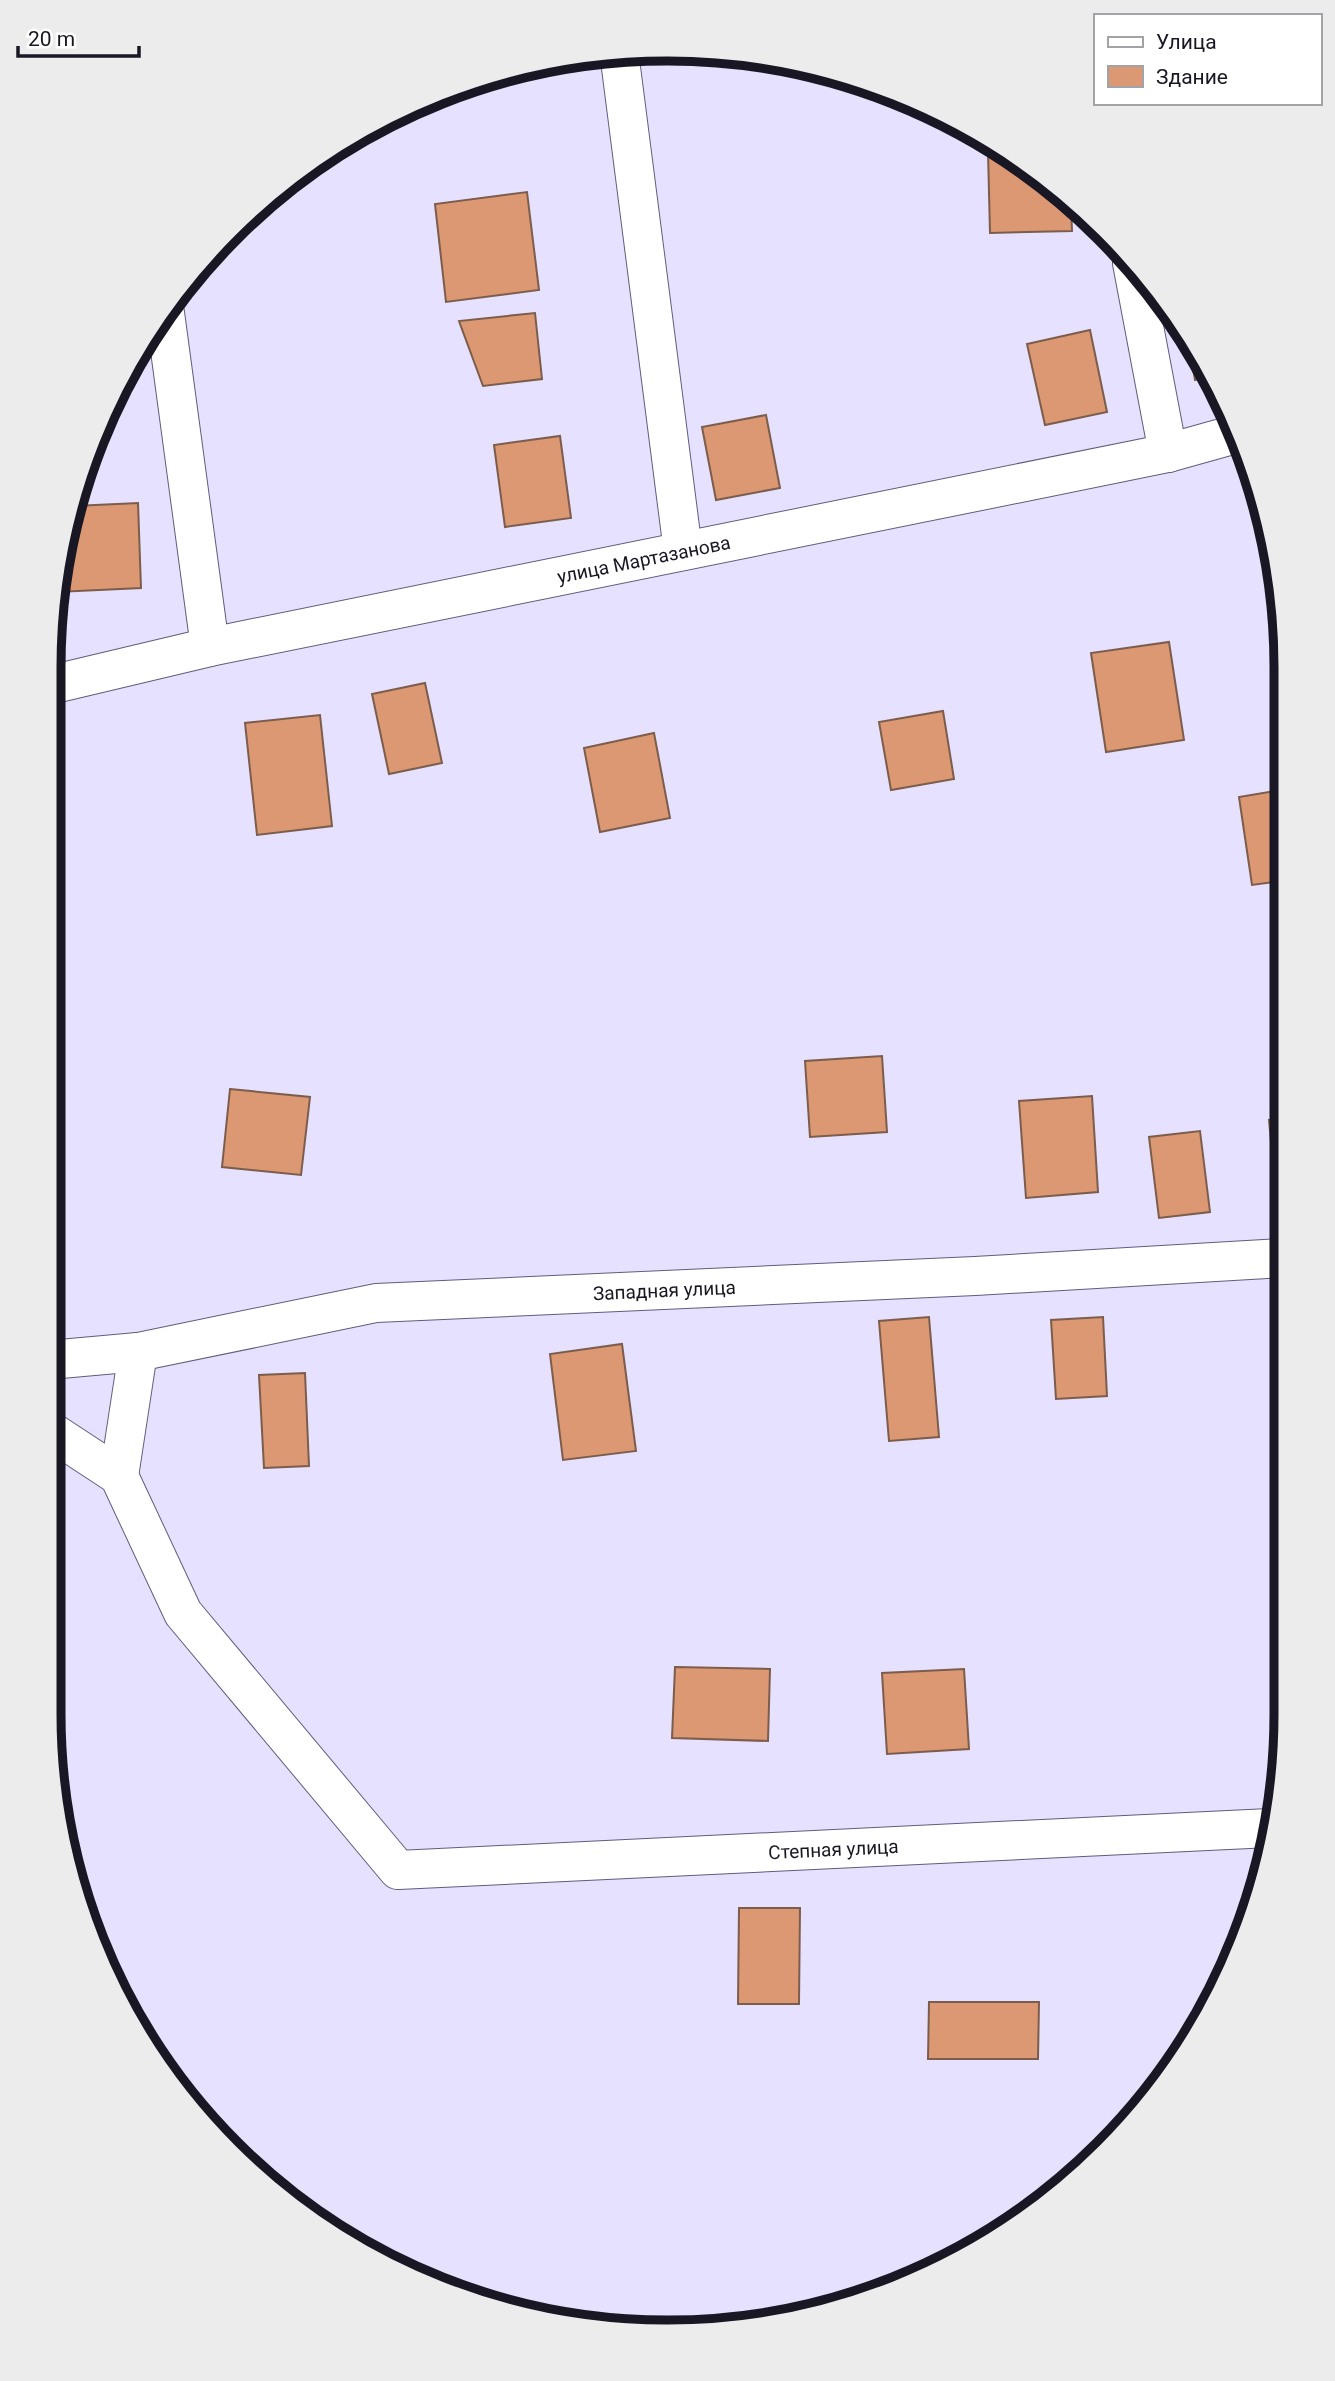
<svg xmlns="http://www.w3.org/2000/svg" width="1335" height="2381" font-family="Roboto,sans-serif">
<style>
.building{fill:#db9872;stroke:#7c5d4c;stroke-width:2}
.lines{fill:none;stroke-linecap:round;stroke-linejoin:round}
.minor-casing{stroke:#615c7b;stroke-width:40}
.minor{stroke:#fff;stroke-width:38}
.labels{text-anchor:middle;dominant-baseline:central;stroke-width:5;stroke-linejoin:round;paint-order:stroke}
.street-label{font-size:19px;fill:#191724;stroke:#fff}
.rim{fill:none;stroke:#191724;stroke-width:9}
</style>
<rect width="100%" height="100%" fill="#e5e1fe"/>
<!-- building -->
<g class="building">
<path d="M988,152H1003L1071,204L1072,231L990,233Z"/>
<path d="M527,192L539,290L446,302L435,204Z"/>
<path d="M535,313L542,379L483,386L459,321Z"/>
<path d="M1090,330L1107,412L1045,425L1027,344Z"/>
<path d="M1187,334L1208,377L1195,380Z"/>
<path d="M766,415L780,488L716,500L702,427Z"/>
<path d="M560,436L571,518L505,527L494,445Z"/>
<path d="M138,503L141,588L57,592L74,506Z"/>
<path d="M1169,642L1184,740L1106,752L1091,653Z"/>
<path d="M425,683L442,763L389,774L372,694Z"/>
<path d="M943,711L954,779L891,790L879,722Z"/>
<path d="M320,715L332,826L257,835L245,723Z"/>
<path d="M654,733L670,818L600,832L584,748Z"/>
<path d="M1281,790L1282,881L1252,885L1239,797Z"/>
<path d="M882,1056L887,1132L810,1137L805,1061Z"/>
<path d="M230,1089L310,1097L301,1175L222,1167Z"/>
<path d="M1092,1096L1098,1192L1026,1198L1019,1101Z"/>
<path d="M1283,1119V1216H1278L1269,1120Z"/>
<path d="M1200,1131L1210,1212L1159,1218L1149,1137Z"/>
<path d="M929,1317L939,1437L889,1441L879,1321Z"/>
<path d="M1103,1317L1107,1396L1056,1399L1051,1320Z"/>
<path d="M622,1344L636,1451L563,1460L550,1354Z"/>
<path d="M305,1373L309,1466L264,1468L259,1375Z"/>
<path d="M675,1667L770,1669L768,1741L672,1738Z"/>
<path d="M964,1669L969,1749L887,1754L882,1673Z"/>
<path d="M739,1908H800L799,2004H738Z"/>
<path d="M929,2002H1039L1038,2059H928Z"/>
</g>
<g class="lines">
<!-- minor casing -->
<g class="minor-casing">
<g id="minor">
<path d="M619,52L683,551"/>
<path d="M1132,263L1168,453"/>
<path d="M165,313L210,647"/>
<path id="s1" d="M50,685L210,647L1168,453L1236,434"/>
<path id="s2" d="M49,1360L138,1352L376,1303L975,1276L1283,1258"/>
<path id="s3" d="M49,1430L119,1476L183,1613L398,1870L1270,1828"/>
<path d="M119,1476L138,1352"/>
</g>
</g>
<!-- minor -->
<use href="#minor" class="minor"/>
</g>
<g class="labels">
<!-- street labels -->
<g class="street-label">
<text stroke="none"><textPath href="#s1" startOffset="607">улица Мартазанова</textPath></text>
<text stroke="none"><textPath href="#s2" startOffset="621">Западная улица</textPath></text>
<text stroke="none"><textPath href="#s3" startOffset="1006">Степная улица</textPath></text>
</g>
</g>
<!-- crop -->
<path d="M0 0H1335V2381H0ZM667 61H668A606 606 0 0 1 1274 667V1714A606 606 0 0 1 668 2320H667A606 606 0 0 1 61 1714V667A606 606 0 0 1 667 61Z" fill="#edeced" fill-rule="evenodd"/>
<path class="rim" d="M667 61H668A606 606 0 0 1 1274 667V1714A606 606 0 0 1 668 2320H667A606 606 0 0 1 61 1714V667A606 606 0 0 1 667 61Z"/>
<!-- legend -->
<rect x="1094" y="14" width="228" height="91" fill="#ffffff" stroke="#a3a2a7" stroke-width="2"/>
<rect x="1108" y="37" width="35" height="10" fill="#ffffff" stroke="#a3a2a7" stroke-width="2"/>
<text x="1156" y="49" font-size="21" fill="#191724">Улица</text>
<rect x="1108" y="66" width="35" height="21" fill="#db9872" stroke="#a3a2a7" stroke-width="2"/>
<text x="1156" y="84" font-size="21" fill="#191724">Здание</text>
<!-- scale -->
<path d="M18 46v10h121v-10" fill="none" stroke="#191724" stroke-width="3.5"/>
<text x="28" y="46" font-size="21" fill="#191724" stroke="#ffffff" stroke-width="5" paint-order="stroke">20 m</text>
</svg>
